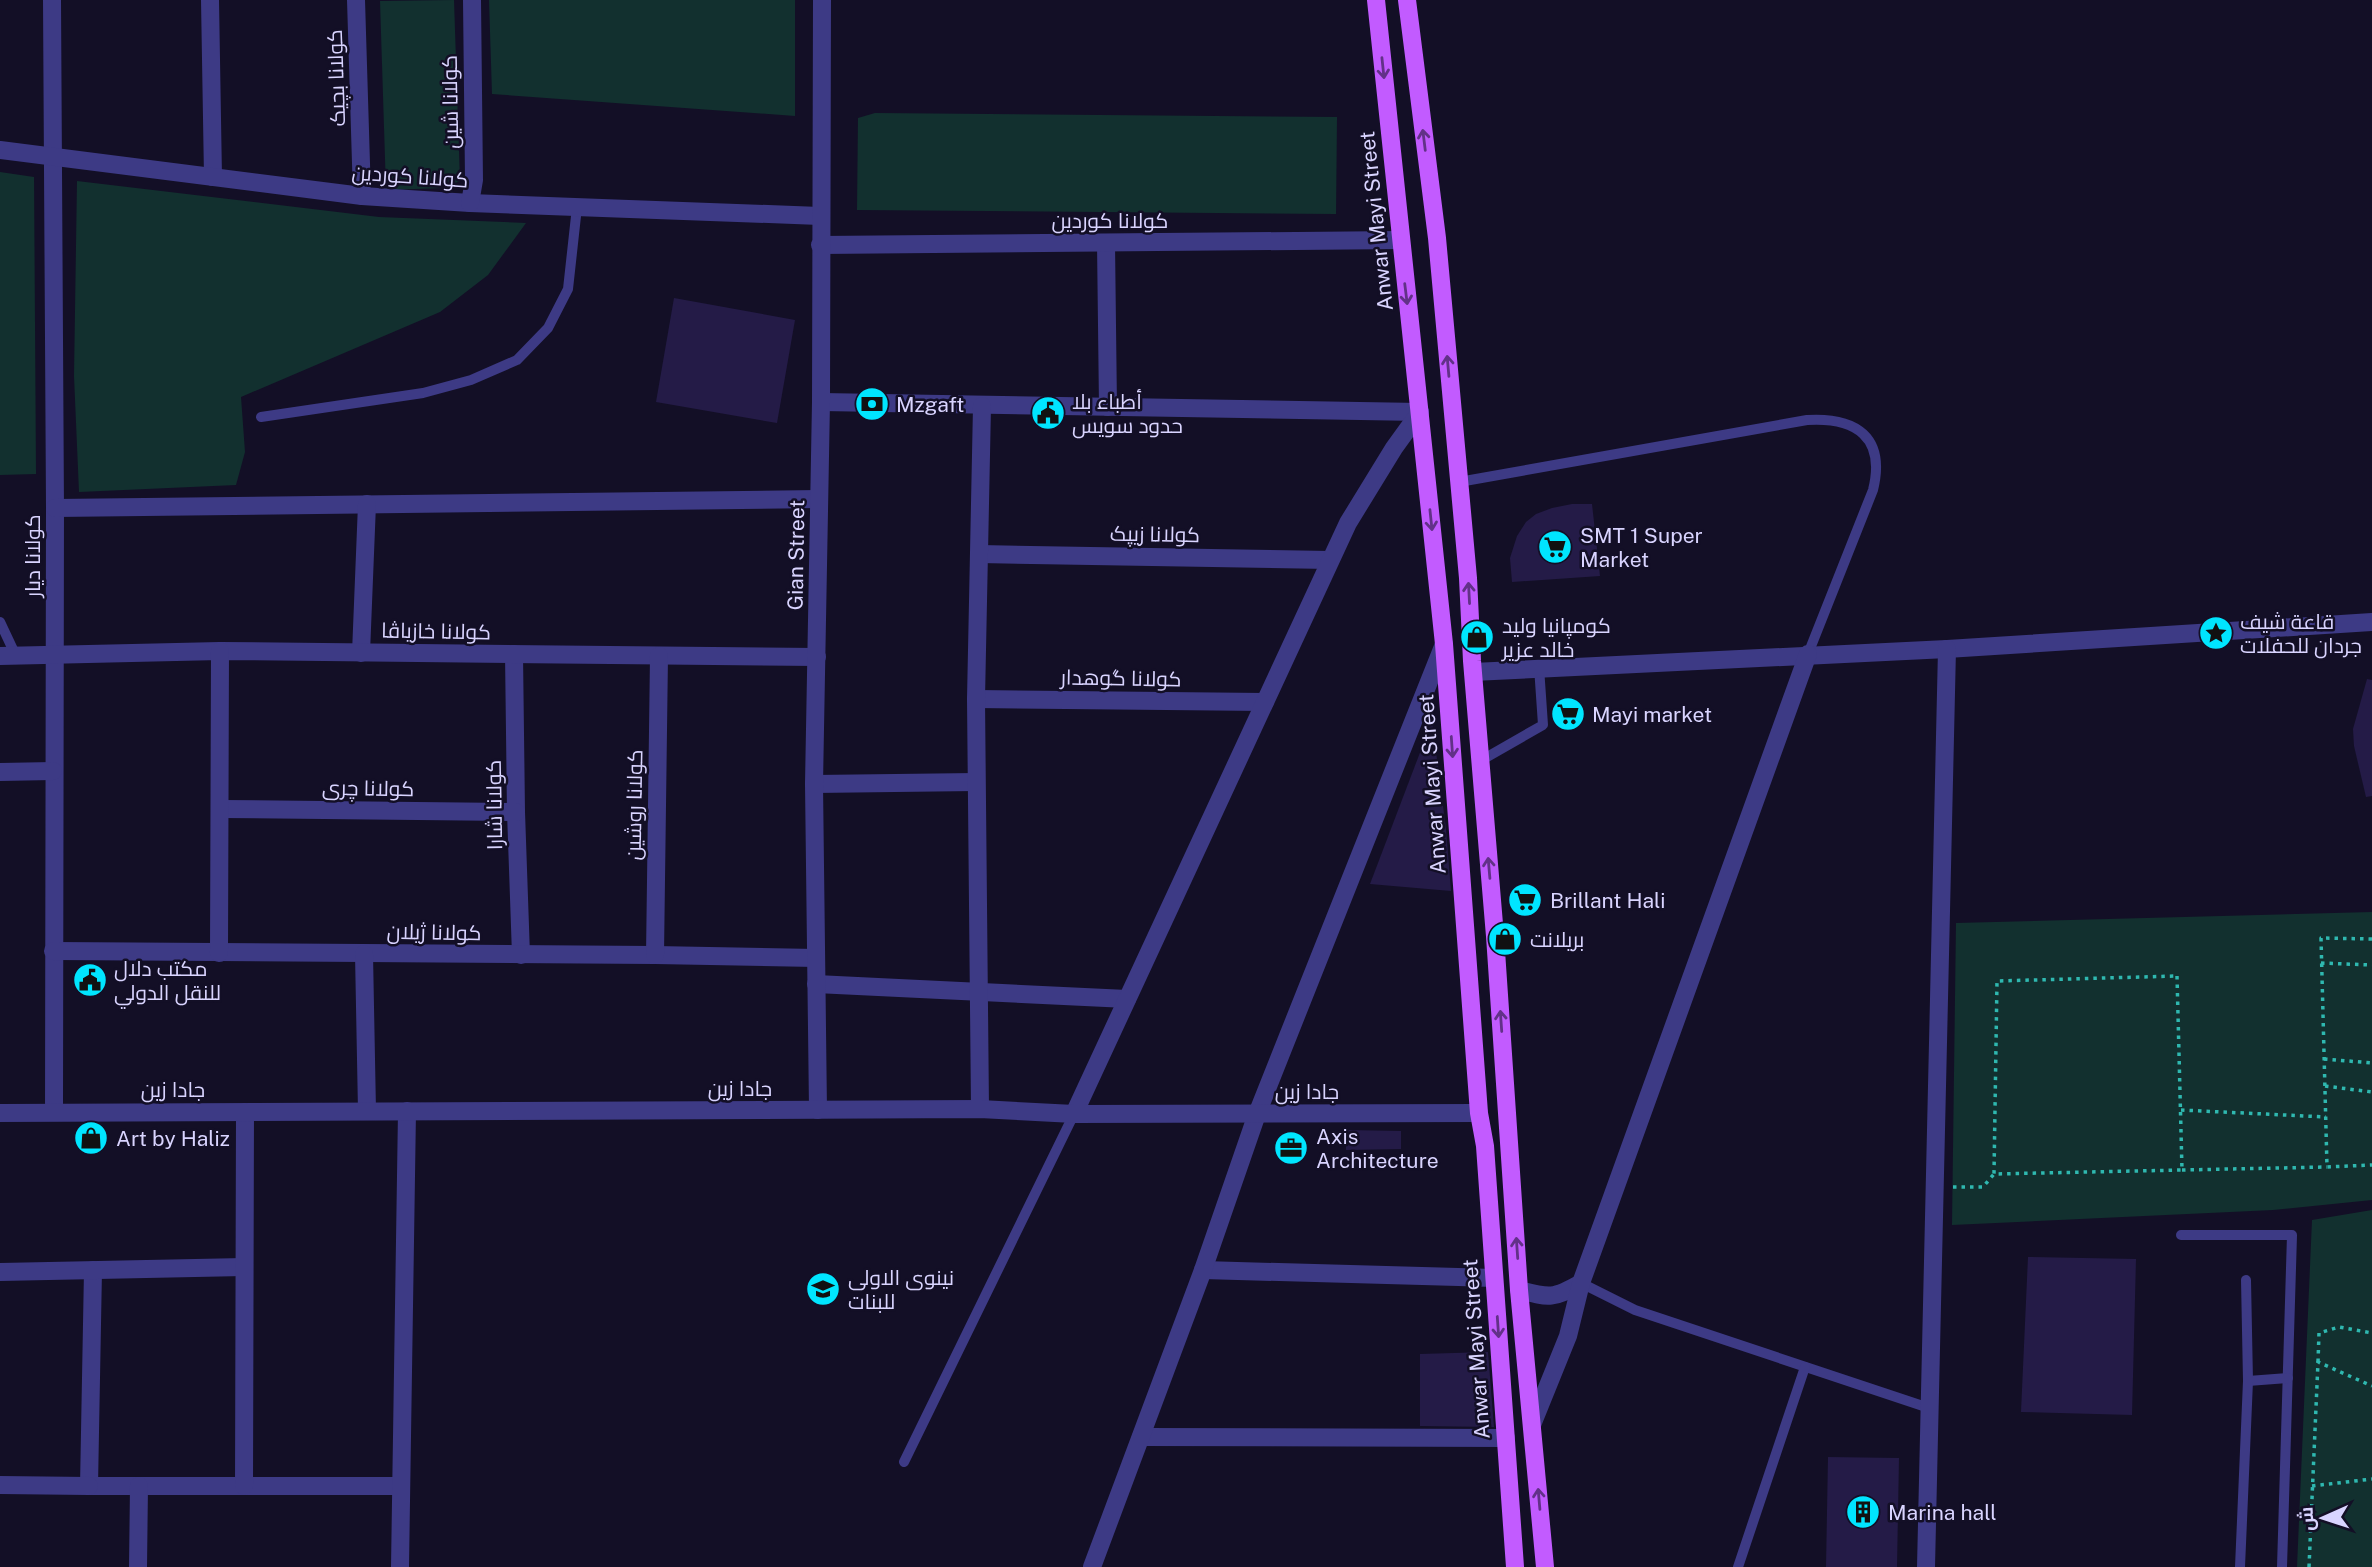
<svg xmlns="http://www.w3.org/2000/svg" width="2372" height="1567" font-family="'Public Sans',Cairo,sans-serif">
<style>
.green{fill:#12302f}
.building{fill:#241b47}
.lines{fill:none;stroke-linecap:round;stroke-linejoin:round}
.path{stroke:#2fb8b0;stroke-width:3.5;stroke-dasharray:3.5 5;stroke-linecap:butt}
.service{stroke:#3d3a85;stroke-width:10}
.minor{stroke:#3d3a85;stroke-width:18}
.tertiary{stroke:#3d3a85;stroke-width:18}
.primary{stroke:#c25bff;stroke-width:18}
.oneway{stroke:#623188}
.labels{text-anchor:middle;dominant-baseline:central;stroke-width:5;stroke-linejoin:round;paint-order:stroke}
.street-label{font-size:21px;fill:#d9d4ff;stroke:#130f26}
.poi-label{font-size:21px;fill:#d9d4ff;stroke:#130f26;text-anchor:start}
</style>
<rect width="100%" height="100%" fill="#130f26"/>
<!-- green -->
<g class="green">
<path d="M454,0L460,181L444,188L386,190L380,1Z"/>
<path d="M489,0H795V116L492,94Z"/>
<path d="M875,113L1337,117L1336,214L857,210L858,118Z"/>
<path d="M0,172L34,177L36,474L0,475Z"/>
<path d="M77,181L379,217L526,223L488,275L440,312L241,397L245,452L236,485L79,492L74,376Z"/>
<path d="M2372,912V1200L2273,1210L1952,1225L1956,923Z"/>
<path d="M2372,1210V1567H2297L2312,1220Z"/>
</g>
<!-- building -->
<g class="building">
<path d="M674,298L795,320L777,423L656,402Z"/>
<path d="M1572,504H1592L1600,576L1512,582L1510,558L1517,536L1526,522L1536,514L1552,508Z"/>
<path d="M2367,679L2372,680V796L2366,797L2354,746L2353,729Z"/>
<path d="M1432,721L1446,829L1451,891L1370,884Z"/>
<path d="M1346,1130L1401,1131V1149L1346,1150Z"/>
<path d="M1287,1135L1299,1136L1301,1160L1277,1159Z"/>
<path d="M2028,1257L2136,1259L2132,1415L2021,1412Z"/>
<path d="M1488,1352L1494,1427L1420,1426V1354Z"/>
<path d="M1828,1457L1899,1458L1897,1567H1826Z"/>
</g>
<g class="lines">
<!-- path -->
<g class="path">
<path d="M2372,939L2321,938L2327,1167L2372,1165"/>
<path d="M2321,963L2372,965"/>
<path d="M2177,976L2182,1170L1994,1174L1997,981Z"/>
<path d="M2324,1059L2372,1063"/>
<path d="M2325,1086L2372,1092"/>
<path d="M2181,1110L2326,1117"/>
<path d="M2182,1170L2327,1167"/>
<path d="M1953,1187H1983L1994,1174"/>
<path d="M2318,1362L2319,1333L2339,1327L2372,1333"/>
<path d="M2312,1486L2372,1479"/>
<path d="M2309,1567L2318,1362L2372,1386"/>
</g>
<!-- service -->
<g class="service">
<path d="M261,417L423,393L471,380L517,360L548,328L568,289L577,207"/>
<path d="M1459,482L1807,420C1856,417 1886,437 1873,490L1808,654"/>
<path d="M0,622L16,656"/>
<path d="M1480,761L1543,725L1539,667"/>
<path d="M2181,1235H2292L2282,1567"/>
<path d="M1581,1283L1635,1310L1929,1408"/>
<path d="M2248,1381L2288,1378"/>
<path d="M904,1462L1074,1114"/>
<path d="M1738,1567L1805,1367"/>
<path d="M2240,1567L2248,1381L2246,1280"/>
</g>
<!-- minor -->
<g class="minor">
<path d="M52,0L55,508L54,1112"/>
<path d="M210,0L213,177"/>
<path d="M356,0L362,196"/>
<path d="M0,150L362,196L470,203L820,216"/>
<path d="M470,203L474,180L472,0"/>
<path d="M1106,243L1108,407"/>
<path d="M820,245L1401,240"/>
<path d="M821,402L1420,412"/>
<path d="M55,508L819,499"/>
<path d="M979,554L1330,560"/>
<path d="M361,653L367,504"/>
<path d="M514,654L516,812L521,955"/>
<path d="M0,656L220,651L817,657"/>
<path d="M1473,672L1947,649L2372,622"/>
<path d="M976,699L1265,702"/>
<path d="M0,772L53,771"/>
<path d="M814,784L976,782"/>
<path d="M220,809L516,812"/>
<path d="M53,951L655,955L816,958"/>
<path d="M219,953L220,651"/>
<path d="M364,954L367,1111"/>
<path d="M655,955L659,656"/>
<path d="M816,984L1127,999"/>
<path d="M980,1109L976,699L982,406"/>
<path d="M818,1110L814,784L821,402L822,0"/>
<path d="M1074,1114L1348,523L1394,448L1420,412"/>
<path d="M93,1270L89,1486H400"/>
<path d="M1203,1270L1494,1278"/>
<path d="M0,1272L244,1267"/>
<path d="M1519,1290C1550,1298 1553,1299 1581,1283"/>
<path d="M1532,1425L1568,1336L1581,1283L1808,654"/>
<path d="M1141,1437L1506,1438"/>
<path d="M0,1485L89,1486"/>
<path d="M244,1486L245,1112"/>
<path d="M138,1567L139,1486"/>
<path d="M400,1567L407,1111"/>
<path d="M1092,1567L1203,1270L1257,1114L1444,644"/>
<path d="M1926,1567L1947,649"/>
</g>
<!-- tertiary -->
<path class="tertiary" d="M0,1113L980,1109L1074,1114L1479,1113"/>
<!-- primary -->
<g class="primary">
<path d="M1376,0L1444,644L1479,1113L1485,1146L1515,1567"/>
<path d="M1407,0L1437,238L1468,578L1472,661L1495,936L1519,1290L1545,1567"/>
</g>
</g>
<!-- one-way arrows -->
<defs><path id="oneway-shaft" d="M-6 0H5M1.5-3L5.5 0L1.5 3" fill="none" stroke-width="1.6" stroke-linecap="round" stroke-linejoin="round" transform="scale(1.75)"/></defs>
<g class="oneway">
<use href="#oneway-shaft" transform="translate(1383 68) rotate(84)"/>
<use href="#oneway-shaft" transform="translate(1424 140) rotate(-97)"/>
<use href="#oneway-shaft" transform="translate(1406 294) rotate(83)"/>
<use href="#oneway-shaft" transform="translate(1448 366) rotate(-95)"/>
<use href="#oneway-shaft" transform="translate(1431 520) rotate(84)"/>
<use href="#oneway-shaft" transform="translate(1469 593) rotate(-93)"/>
<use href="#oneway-shaft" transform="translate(1452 747) rotate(86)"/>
<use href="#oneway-shaft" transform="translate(1489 868) rotate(-95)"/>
<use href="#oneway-shaft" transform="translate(1501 1021) rotate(-94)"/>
<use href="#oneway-shaft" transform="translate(1517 1248) rotate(-94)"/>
<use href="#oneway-shaft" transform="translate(1498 1327) rotate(86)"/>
<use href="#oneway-shaft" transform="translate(1539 1499) rotate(-95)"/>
</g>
<!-- icons -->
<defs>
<g id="bank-disc" transform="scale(1.75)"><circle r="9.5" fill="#00e5ff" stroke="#130f26"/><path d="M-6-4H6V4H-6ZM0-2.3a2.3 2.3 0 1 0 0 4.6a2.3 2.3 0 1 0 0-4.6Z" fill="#111"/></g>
<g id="civic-disc" transform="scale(1.75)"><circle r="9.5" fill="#00e5ff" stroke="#130f26"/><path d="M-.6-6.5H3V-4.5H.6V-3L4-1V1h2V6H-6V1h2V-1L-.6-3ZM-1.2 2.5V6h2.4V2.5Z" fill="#111"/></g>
<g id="supermarket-disc" transform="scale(1.75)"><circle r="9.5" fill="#00e5ff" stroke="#130f26"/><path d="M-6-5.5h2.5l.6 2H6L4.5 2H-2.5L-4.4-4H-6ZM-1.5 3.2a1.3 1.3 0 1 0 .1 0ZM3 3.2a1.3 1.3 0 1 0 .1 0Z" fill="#111"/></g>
<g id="sight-disc" transform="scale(1.75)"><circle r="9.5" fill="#00e5ff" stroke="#130f26"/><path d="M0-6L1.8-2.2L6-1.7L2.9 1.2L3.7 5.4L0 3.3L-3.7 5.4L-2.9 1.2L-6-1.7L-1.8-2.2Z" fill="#111"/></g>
<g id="shop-disc" transform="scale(1.75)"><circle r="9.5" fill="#00e5ff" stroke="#130f26"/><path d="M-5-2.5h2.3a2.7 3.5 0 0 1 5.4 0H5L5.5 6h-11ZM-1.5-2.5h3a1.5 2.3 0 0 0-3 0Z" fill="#111"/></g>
<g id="office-disc" transform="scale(1.75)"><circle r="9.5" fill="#00e5ff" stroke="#130f26"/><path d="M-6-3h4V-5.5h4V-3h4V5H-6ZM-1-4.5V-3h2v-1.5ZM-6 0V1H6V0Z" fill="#111"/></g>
<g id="school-disc" transform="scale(1.75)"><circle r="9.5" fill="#00e5ff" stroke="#130f26"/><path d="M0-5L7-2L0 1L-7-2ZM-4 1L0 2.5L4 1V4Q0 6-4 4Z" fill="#111"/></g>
<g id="building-disc" transform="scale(1.75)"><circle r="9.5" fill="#00e5ff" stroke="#130f26"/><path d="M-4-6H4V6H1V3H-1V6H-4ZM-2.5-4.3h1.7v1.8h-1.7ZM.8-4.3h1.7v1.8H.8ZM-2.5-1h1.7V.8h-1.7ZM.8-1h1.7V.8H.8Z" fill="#111"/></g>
</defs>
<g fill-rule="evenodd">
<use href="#bank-disc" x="872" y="404"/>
<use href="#civic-disc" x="1048" y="413"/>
<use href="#supermarket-disc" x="1555" y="547"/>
<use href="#sight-disc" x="2216" y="633"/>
<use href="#shop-disc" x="1477" y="637"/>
<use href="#supermarket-disc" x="1568" y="714"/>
<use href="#supermarket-disc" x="1525" y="900"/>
<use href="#shop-disc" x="1505" y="939"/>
<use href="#civic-disc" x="90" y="980"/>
<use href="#shop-disc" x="91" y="1138"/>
<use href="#office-disc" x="1291" y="1148"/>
<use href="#school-disc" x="823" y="1289"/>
<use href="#building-disc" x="1863" y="1512"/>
</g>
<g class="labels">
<!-- street labels -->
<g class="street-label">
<text transform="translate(336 78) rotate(-92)">کولانا بچیک</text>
<text transform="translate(450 102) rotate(-91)">کولانا شین</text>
<text transform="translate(410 176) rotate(4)">کولانا کوردین</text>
<text x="1110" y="220">کولانا کوردین</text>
<text transform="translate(1376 221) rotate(-96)">Anwar Mayi Street</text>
<text transform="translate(1155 534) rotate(1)">کولانا زیپک</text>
<text transform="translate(796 555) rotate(-89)">Gian Street</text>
<text transform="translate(32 556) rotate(-90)">کولانا دیار</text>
<text transform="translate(436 631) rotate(1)">کولانا خازیاڤا</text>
<text transform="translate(1121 678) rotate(1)">کولانا گوهدار</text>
<text transform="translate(1432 784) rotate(-94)">Anwar Mayi Street</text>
<text transform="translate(368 788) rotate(1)">کولانا چری</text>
<text transform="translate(494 805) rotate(-91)">کولانا شارا</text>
<text transform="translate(634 805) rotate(-89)">کولانا روشین</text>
<text transform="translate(434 932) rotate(1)">کولانا ژیلان</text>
<text x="740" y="1088">جادا زین</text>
<text x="173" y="1089">جادا زین</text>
<text x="1307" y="1091">جادا زین</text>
<text transform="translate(1476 1349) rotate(-94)">Anwar Mayi Street</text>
</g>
<!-- poi labels -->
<g class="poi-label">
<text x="1072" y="401">أطباء بلا<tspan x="1072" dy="24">حدود سويس</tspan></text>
<text x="896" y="404">Mzgaft</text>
<text x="1580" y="535">SMT 1 Super<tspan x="1580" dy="24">Market</tspan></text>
<text x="2240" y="621">قاعة شيف<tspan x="2240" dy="24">جردان للحفلات</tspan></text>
<text x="1502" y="625">كومپانيا وليد<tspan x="1502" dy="24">خالد عزير</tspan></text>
<text x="1592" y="714">Mayi market</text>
<text x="1550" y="900">Brillant Hali</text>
<text x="1530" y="939">بریلانت</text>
<text x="114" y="968">مكتب دلال<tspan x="114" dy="24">للنقل الدولي</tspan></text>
<text x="1316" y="1136">Axis<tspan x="1316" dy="24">Architecture</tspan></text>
<text x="116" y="1138">Art by Haliz</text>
<text x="848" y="1277">نينوى الاولى<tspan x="848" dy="24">للبنات</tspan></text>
<text x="1888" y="1512">Marina hall</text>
</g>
</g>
<!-- north arrow -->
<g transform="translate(2323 1518) rotate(267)" stroke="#130f26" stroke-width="5" paint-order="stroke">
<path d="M0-5L12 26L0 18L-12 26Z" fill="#d9d4ff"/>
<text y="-10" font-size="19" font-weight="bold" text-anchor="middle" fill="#d9d4ff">ش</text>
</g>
</svg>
